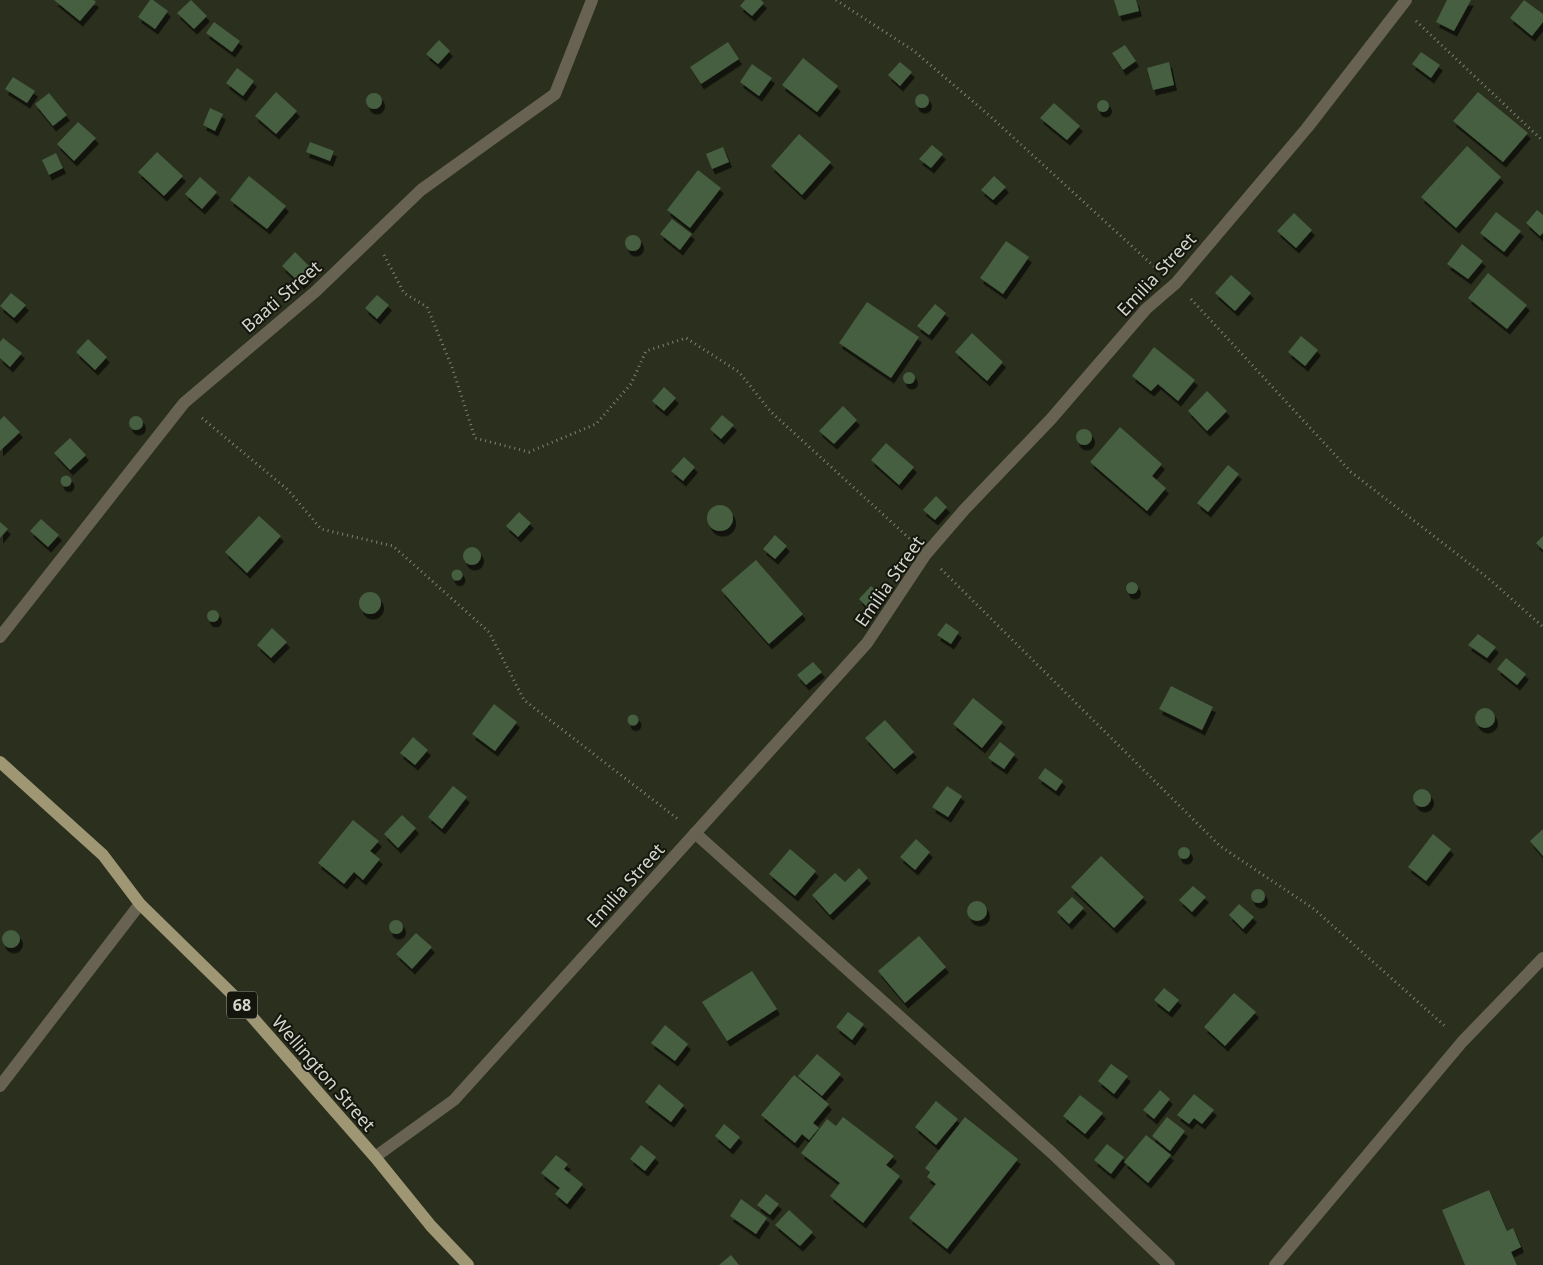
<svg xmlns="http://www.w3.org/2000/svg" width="1543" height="1265" font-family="'Noto Sans',sans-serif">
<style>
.building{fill:#455f41;filter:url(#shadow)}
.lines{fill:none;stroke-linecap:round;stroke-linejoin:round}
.path{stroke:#7f8374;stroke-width:3;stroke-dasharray:1 4;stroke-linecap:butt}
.minor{stroke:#676252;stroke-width:12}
.primary{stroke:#9f9674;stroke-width:12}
.labels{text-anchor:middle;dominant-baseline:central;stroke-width:4;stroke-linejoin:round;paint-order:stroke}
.shield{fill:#14160e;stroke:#9a9c92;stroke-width:1}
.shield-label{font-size:16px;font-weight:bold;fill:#d3d6cb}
.street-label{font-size:18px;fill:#d3d6cb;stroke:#14160e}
</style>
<defs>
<filter id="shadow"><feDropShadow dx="3" dy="5.5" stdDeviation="0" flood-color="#0009"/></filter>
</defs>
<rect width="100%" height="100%" fill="#2b2f1d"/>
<!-- building -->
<g class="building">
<path d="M54,0H94L96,2L80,21Z"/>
<path d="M150,0H153L168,11L155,29L138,17Z"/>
<path d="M191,0L207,16L194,29L177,13Z"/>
<path d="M745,0H761L764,3L752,16L740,6Z"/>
<path d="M1114,0H1136L1139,11L1119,16Z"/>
<path d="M1447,0H1471L1454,31L1436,22Z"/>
<path d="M1524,0L1543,14V22L1532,36L1510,18Z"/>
<path d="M214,22L240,41L232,52L206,33Z"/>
<path d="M439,40L450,51L438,64L426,54Z"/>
<path d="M728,42L739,59L701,84L690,67Z"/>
<path d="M1125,45L1136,61L1123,70L1112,53Z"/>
<path d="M1421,52L1440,65L1431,78L1412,64Z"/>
<path d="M803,58L838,86L817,112L782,85Z"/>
<path d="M900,62L912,72L900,86L888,75Z"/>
<path d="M1169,62L1174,85L1153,90L1147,68Z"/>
<path d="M752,64L772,78L759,96L740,82Z"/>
<path d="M237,68L254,81L243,96L226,83Z"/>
<path d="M13,77L35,91L27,103L5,89Z"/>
<path d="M276,92L297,111L276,134L255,116Z"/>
<path d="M1478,92L1528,133L1503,162L1453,121Z"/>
<circle cx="374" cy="101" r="8"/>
<path d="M49,93L67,115L53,126L35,104Z"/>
<circle cx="922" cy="101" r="7"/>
<circle cx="1103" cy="106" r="6"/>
<path d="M1054,103L1080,126L1067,140L1040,118Z"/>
<path d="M210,108L223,114L215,131L203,125Z"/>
<path d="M78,122L96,138L74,161L57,144Z"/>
<path d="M799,134L831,162L802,195L771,166Z"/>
<path d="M310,142L334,151L330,161L306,152Z"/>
<path d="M932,145L943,154L931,168L919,159Z"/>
<path d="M1467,146L1501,177L1456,228L1421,197Z"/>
<path d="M723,147L729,162L712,169L706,154Z"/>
<path d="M157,152L183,176L164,196L138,172Z"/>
<path d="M56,153L63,168L49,175L42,160Z"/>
<path d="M698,170L721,188L690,228L667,210Z"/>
<path d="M249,176L286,206L267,229L230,200Z"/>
<path d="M994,176L1006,187L993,200L981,190Z"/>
<path d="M200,177L217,192L202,209L185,194Z"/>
<path d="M1537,210L1543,215V233L1540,236L1526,223Z"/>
<path d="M1496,212L1521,231L1504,252L1480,233Z"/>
<path d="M1294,213L1312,230L1296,248L1277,231Z"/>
<path d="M672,219L692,234L680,250L660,234Z"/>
<circle cx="633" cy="243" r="8"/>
<path d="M1006,241L1029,257L1003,294L980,278Z"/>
<path d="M1462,244L1483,261L1468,279L1447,264Z"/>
<path d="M295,252L314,271L301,284L282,266Z"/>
<path d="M1488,273L1527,305L1507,329L1468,298Z"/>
<path d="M1231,275L1251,293L1235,311L1215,293Z"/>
<path d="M11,293L26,305L14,318L0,306Z"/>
<path d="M377,295L389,305L377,319L365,308Z"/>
<path d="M867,302L919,337L891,378L839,343Z"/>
<path d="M935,304L946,313L929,335L917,326Z"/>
<path d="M972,333L1003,362L987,381L955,352Z"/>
<path d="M1301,336L1318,350L1305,366L1288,352Z"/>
<path d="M3,338L22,353L10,367L0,358V342Z"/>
<path d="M88,339L107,357L95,370L76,352Z"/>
<path d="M1154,347L1195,380L1178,401L1158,384L1151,391L1132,376Z"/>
<circle cx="909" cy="378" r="6"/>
<path d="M664,387L676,398L664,411L652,401Z"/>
<path d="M1207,391L1227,411L1207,431L1188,411Z"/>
<path d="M843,406L857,420L834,444L819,431Z"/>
<path d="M722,415L734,425L721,439L710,429Z"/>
<circle cx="136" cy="423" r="7"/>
<path d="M4,416L20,432L0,451V420Z"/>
<path d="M1120,427L1162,464L1152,476L1166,488L1147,511L1090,462Z"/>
<circle cx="1084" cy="437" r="8"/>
<path d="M70,438L86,455L70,470L54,453Z"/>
<path d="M886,443L914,467L899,485L871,460Z"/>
<path d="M684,457L695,467L683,481L671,471Z"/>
<path d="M1228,465L1239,474L1208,512L1197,503Z"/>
<circle cx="66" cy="481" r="5.5"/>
<path d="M936,496L947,507L935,520L923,510Z"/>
<circle cx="720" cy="518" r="13"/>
<path d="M519,512L531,523L518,537L506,526Z"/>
<path d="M259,516L281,536L247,573L225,552Z"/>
<path d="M41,519L59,535L48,547L30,531Z"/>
<path d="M0,522L8,529L0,538Z"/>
<path d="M775,535L787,546L775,559L763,549Z"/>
<path d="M1543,536V550L1536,543Z"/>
<circle cx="472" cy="556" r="9"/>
<path d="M756,560L803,614L769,644L721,590Z"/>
<circle cx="457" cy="575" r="5.5"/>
<circle cx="1132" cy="588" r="6"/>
<path d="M871,586L883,596L870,610L859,599Z"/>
<circle cx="370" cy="603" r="11"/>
<circle cx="213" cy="616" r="6"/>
<path d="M946,623L959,632L951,644L937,635Z"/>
<path d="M272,628L287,642L271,658L257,645Z"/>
<path d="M1478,634L1496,647L1487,658L1468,645Z"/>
<path d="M1506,658L1526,674L1517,685L1497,669Z"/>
<path d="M813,662L822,672L806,685L797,675Z"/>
<path d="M1171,686L1213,707L1202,730L1159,709Z"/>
<path d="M973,698L1003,722L982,748L953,724Z"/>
<path d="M494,704L517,722L495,751L472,734Z"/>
<circle cx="1485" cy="718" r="10"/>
<circle cx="633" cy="720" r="5.5"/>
<path d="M885,720L914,752L894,769L865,738Z"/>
<path d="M413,737L428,750L415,765L400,753Z"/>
<path d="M1000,742L1015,754L1004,769L988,758Z"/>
<path d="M1045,768L1063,781L1056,791L1038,778Z"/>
<path d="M453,786L467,797L442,829L428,817Z"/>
<path d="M947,786L962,796L948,817L932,807Z"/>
<circle cx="1422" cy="798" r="9"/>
<path d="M402,815L416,828L398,848L384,834Z"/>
<path d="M353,820L379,841L370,851L380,859L363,880L354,872L344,884L318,863Z"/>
<path d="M1543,829V856L1530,841Z"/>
<path d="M1433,834L1451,849L1426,881L1408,867Z"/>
<path d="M916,839L930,852L915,870L900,857Z"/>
<circle cx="1184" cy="853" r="6"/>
<path d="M790,849L816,871L795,896L769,874Z"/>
<path d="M1101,856L1144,897L1114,928L1071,887Z"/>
<path d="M859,868L868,878L830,915L812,895L835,873L845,882Z"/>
<path d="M1193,886L1206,897L1192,912L1179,900Z"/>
<circle cx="1258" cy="896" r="7"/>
<path d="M1072,897L1084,908L1069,924L1057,912Z"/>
<circle cx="977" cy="911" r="10"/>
<path d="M1239,904L1254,917L1243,929L1229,915Z"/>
<circle cx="396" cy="927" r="7"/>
<circle cx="11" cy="939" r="9"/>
<path d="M416,933L432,947L412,969L396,954Z"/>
<path d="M919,936L946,967L905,1003L878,971Z"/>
<path d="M752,971L777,1009L727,1041L702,1002Z"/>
<path d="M1164,988L1179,1000L1169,1012L1154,1000Z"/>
<path d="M1234,993L1256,1012L1225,1046L1204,1027Z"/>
<path d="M848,1012L864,1024L852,1040L836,1027Z"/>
<path d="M665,1025L688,1044L675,1061L651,1043Z"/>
<path d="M817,1054L841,1074L822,1096L798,1076Z"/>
<path d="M1111,1064L1128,1076L1114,1094L1098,1081Z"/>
<path d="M794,1075L829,1104L813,1123L819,1128L809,1140L802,1134L795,1143L761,1115Z"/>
<path d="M659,1084L684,1105L671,1122L645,1102Z"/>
<path d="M1160,1090L1170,1099L1154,1119L1143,1110Z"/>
<path d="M1194,1094L1214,1110L1202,1124L1194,1118L1189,1124L1177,1115Z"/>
<path d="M1080,1095L1103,1113L1085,1134L1063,1116Z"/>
<path d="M936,1101L958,1119L936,1145L915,1127Z"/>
<path d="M843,1117L894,1156L886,1165L900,1176L863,1223L830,1196L840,1183L801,1153L827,1119L836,1126Z"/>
<path d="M965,1117L1018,1159L947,1249L909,1218L936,1184L927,1177L930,1172L925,1168Z"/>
<path d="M1167,1117L1185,1131L1170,1151L1152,1136Z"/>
<path d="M724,1124L740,1137L730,1149L715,1136Z"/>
<path d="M1146,1135L1171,1155L1148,1183L1124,1162Z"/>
<path d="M1107,1144L1124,1157L1111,1174L1094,1160Z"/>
<path d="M641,1145L656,1157L645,1171L630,1159Z"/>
<path d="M556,1155L568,1164L564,1169L583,1184L567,1204L555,1194L560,1188L541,1173Z"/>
<path d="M1489,1190L1507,1231L1513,1228L1521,1247L1511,1252L1517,1265H1465L1442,1210Z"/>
<path d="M766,1194L779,1204L770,1215L757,1205Z"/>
<path d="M741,1199L767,1218L756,1234L730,1216Z"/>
<path d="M789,1210L813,1232L800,1246L775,1225Z"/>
<path d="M731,1255L739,1265H719Z"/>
</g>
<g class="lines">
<!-- path -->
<g class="path">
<path d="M836,0L914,51L991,117L1159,271"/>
<path d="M1416,21L1543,141"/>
<path d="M384,255L404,293L427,307L452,367L475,438L529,452L596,424L631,384L646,351L686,338L739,372L771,412L910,539"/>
<path d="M1191,299L1351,472L1488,578L1543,627"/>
<path d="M202,418L288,490L321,529L393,546L489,632L524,700L679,820"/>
<path d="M941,569L1220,846L1314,909L1447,1028"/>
</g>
<!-- minor -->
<g class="minor">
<path d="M0,637L184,403L316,291L421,190L555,94L592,0"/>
<path d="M695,833L1052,1153L1169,1265"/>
<path d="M0,1086L140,904"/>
<path d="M375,1157L454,1100L867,643L926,554L964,510L1051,419L1146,309L1176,283L1307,128L1406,0"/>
<path d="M1275,1265L1462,1042L1543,958"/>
</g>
<!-- primary -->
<path class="primary" d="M0,762L103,855L140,904L232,994L375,1157L431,1226L468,1265"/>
</g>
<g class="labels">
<!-- shield labels -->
<rect class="shield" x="227" y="991.5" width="30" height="27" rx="4"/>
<g class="shield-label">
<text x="242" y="1005">68</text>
</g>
<!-- street labels -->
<g class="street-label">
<text transform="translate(1156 274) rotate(-47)">Emilia Street</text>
<text transform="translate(281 296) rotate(-41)">Baati Street</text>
<text transform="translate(889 581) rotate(-55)">Emilia Street</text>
<text transform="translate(625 885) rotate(-48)">Emilia Street</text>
<text transform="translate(324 1073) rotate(49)">Wellington Street</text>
</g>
</g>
</svg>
